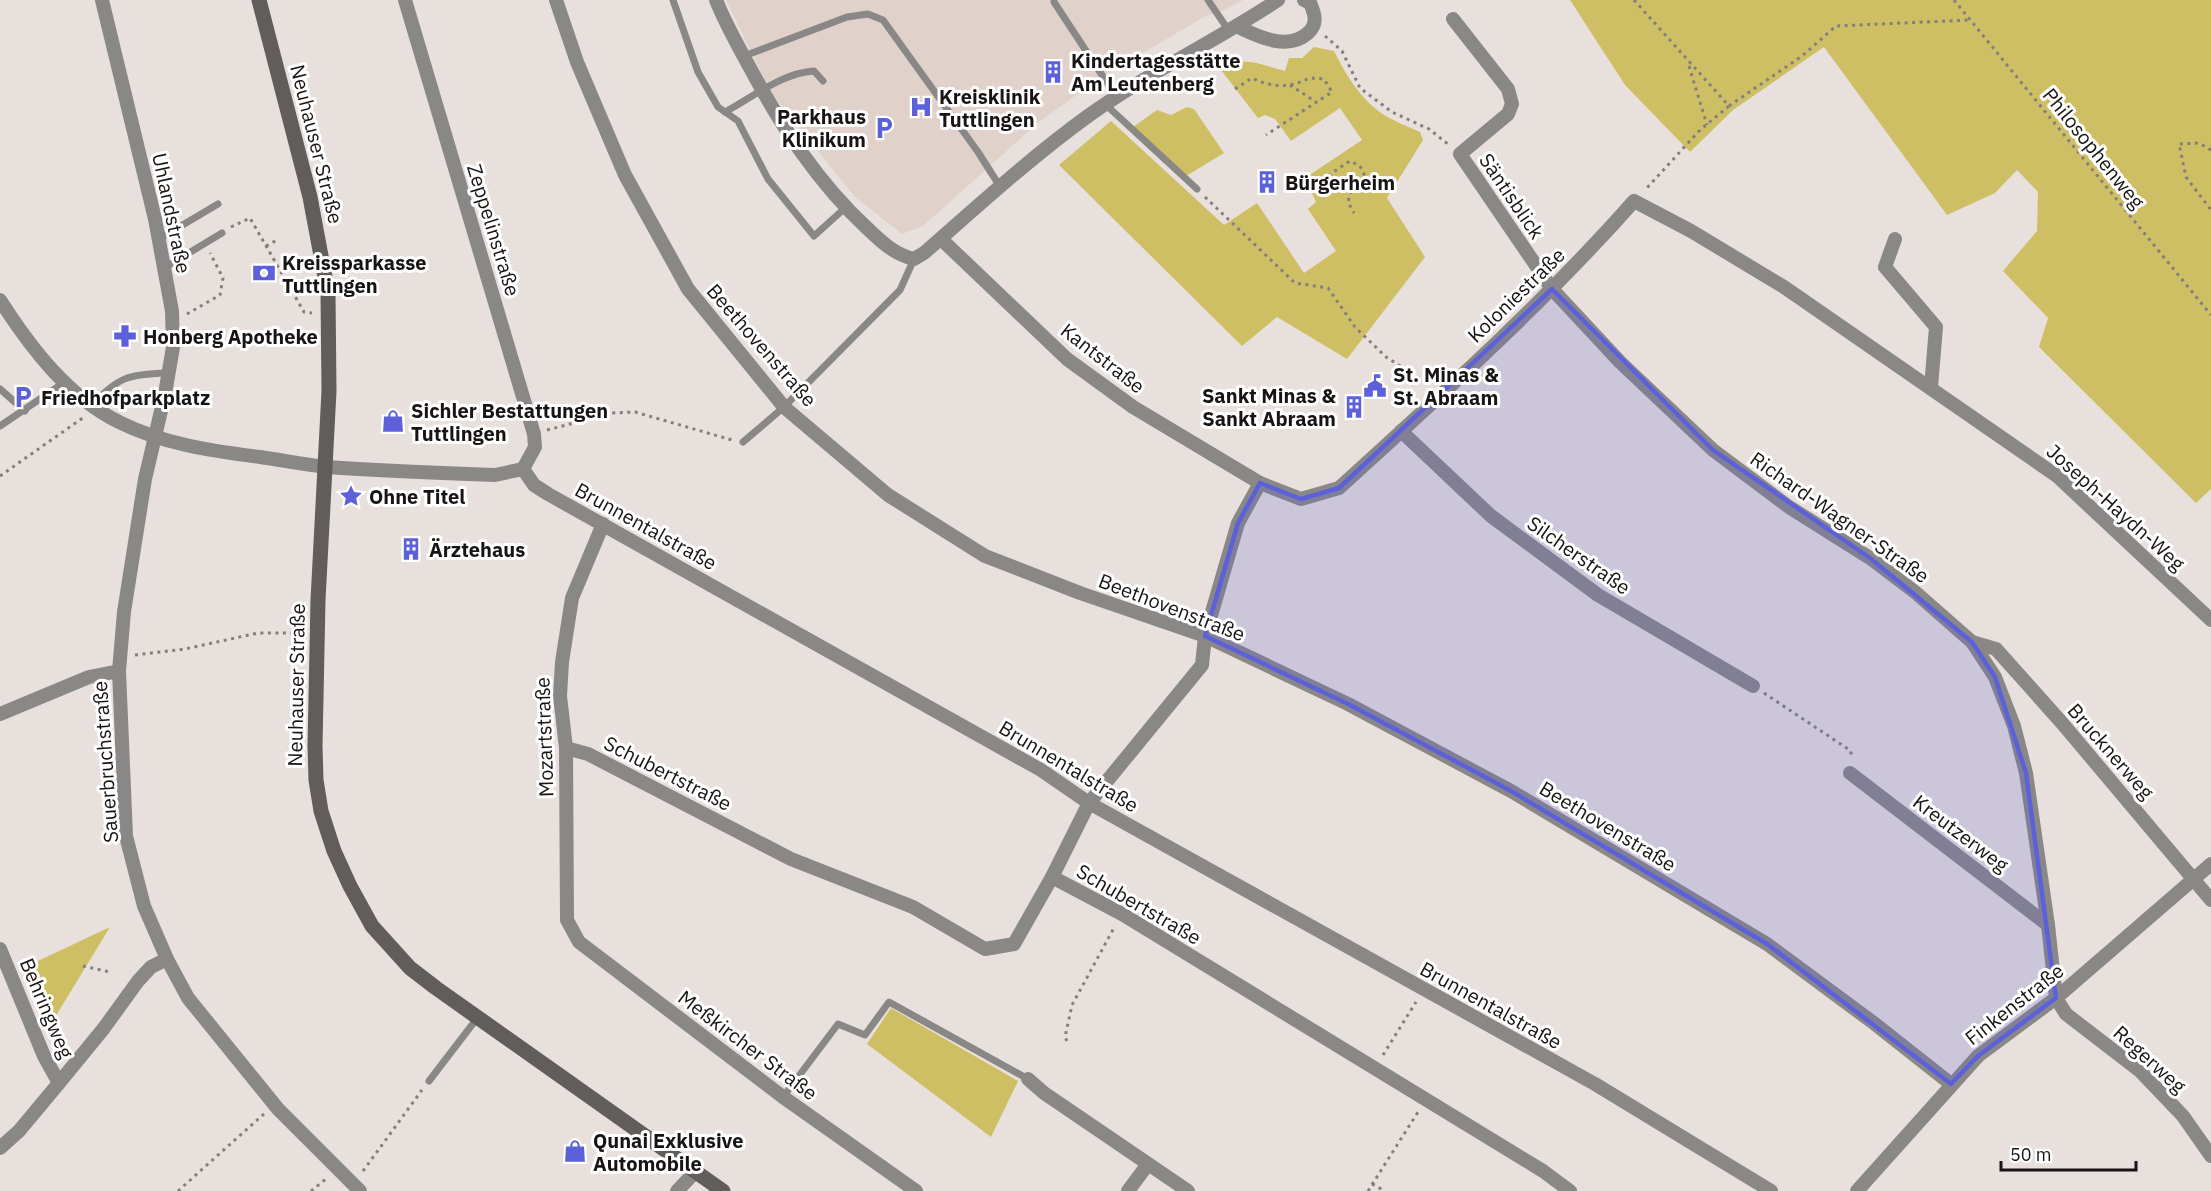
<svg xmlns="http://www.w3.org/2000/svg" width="2211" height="1191" font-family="'IBM Plex Sans',sans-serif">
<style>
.built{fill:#e0d1ca}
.green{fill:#cfbf64}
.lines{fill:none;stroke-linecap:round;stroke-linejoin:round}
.path{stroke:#847f7d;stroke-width:3;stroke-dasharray:3 4.5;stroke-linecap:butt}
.lane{stroke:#8a8886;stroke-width:7}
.street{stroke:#8a8886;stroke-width:14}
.secondary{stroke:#605d5a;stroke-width:15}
.marked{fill:#5d61d9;fill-opacity:0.2;stroke:#5d61d9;stroke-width:4.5;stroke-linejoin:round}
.labels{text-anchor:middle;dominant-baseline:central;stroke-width:6;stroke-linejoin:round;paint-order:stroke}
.poi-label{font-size:20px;font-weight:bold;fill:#171413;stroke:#fff;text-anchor:start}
.street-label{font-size:20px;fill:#171413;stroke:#fff}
</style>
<rect width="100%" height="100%" fill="#e8e0dd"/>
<!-- built -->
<path class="built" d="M726,0H1243L1228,8L1204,17L1097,80L1039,122L923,226L902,234L855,197L771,93Z"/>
<!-- green -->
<g class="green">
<path d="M1570,0H2211V489L2196,503L2039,347L2048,318L2003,271L2037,231L2038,192L2017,170L1995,193L1947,215L1824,47L1733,110L1690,152L1625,85Z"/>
<path d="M1314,47L1334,51C1346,75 1362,102 1386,116C1396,122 1409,127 1420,132L1423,140L1387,198L1425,257L1347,359L1277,317L1242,346L1059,165L1111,121L1224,225L1257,203L1304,273L1336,251L1308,209L1316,202L1305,178L1362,140L1340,108L1291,141L1275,119L1265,115L1258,118L1221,70C1239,53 1264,66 1285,71L1289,58H1302Z"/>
<path d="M1187,107L1194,109L1224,153L1186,176L1133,127L1157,110L1171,115Z"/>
<path d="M110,927L46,1032L23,968Z"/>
<path d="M891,1008L1018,1081L991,1137L867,1044Z"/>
</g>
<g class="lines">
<!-- path -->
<g class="path">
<path d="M1634,0L1729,106L1700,130L1646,189"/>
<path d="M1954,0L2211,315"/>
<path d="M1325,36L1342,51L1360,88L1392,112L1429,129L1449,145"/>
<path d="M1689,66L1707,125"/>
<path d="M1290,85L1316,102"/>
<path d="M1235,89L1252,78C1264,84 1277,87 1290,85C1306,82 1304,76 1324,79L1332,92L1266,135"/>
<path d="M1729,106L1802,56L1836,26L1969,20"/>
<path d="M2211,150L2199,143L2179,144L2186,177L2211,210"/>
<path d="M1329,175L1343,181L1351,191"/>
<path d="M1303,192L1350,161L1360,166L1364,174L1351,191L1348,202L1354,213"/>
<path d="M1205,197L1295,283L1328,288L1355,327L1386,357L1429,384"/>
<path d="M231,227L250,218L304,312L312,313"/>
<path d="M266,246L277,240"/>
<path d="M291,289L299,285"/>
<path d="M187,314L220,295L223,278L210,253"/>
<path d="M547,430L612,413L635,412L732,440"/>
<path d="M0,476L84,417"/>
<path d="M135,655L185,649L258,633H303"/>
<path d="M1764,693L1851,751V757"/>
<path d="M83,966L110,972"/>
<path d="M1067,1041L1065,1037L1072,1005L1115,926"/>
<path d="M1383,1055L1416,1002"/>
<path d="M363,1171L422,1090"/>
<path d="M1372,1184L1385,1191"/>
<path d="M178,1191L264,1114"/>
<path d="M311,1191L326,1179"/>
<path d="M1368,1191L1418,1112"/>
</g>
<!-- lane -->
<g class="lane">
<path d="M673,0L698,72L718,107L738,121L768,179L814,236L845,208"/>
<path d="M1208,0L1229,31"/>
<path d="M1054,2L1117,98"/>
<path d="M744,56L847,17L868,14L883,20L978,152L999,185"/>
<path d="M1105,104L1197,189"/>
<path d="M725,112C753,97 782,73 814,71L823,81"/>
<path d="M159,239L218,204"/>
<path d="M164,268L222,233"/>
<path d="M0,389L25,411"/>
<path d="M92,405C118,377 129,374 167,373"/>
<path d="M0,426L65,382"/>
<path d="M743,442L784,407L900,290L914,259"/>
<path d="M429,1081L478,1017"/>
<path d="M783,1097L838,1024L865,1035L889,1002L1028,1079"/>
</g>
<!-- street -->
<g class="street">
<path d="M102,0L155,219L172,311L173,347L165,394L145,479L124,612L119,671L126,836L144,906L167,959L188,998L278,1109L360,1191"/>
<path d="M405,0L534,434L535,447L523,469"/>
<path d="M556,0L577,62L625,175L688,289L784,407L888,495L985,556L1080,593L1205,636L1348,704L1511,791L1767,944L1875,1024L1951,1084"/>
<path d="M716,0C725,23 737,44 749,66C781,126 818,183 868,229C883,243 894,254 914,259L924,253C978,206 1030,158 1088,116C1148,73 1216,41 1278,0"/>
<path d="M1453,19L1508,89L1512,104L1508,114L1460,154L1552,289L1620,362L1713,450L1789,507L1870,558L1915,592L1972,642L1995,677L2014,726L2026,773L2048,925L2056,998L2066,1014L2140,1071L2183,1116L2211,1156"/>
<path d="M1238,27C1259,37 1288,51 1308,33C1318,24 1315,14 1310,3L1304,0"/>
<path d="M941,239L1067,359L1133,407L1260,483L1301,499L1339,488C1440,396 1543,304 1634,201L1691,231L1784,287L2057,476L2211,620"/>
<path d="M1895,239L1885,267L1936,327L1931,387"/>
<path d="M0,300C30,347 68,397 119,422C163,444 212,451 260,457C282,460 305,465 327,467C383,471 439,473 495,475L523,469"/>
<path d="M1401,431L1491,516L1598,595L1753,686"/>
<path d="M523,469L534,485L548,494L1041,770L1089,803L1595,1084L1771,1191"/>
<path d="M603,524L572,598L562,662L560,696L566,748L567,920L579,942L783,1097L916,1191"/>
<path d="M1972,642L1996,649L2062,723L2211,900"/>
<path d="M0,714L89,677L119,671"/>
<path d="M566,748L588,754L791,859L913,907L985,949L1014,944L1052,877L1089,803L1202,665L1205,636L1238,523L1260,483"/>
<path d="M1850,773L2048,925"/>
<path d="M1052,877L1122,914L1543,1171L1570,1191"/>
<path d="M0,949L44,1056L59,1083"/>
<path d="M1028,1079L1044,1093L1188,1191"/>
<path d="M0,1148L19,1131L59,1083L104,1028L138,981L151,967L167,959"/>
<path d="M677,1191L696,1171"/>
<path d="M1128,1191L1148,1164"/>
<path d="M1857,1191L1978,1056L2056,998L2211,864"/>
</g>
<!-- secondary -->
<path class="secondary" d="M259,0L310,197L328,293L329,391L318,600L315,746L316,780L321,811L334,851L350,886L372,926L410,968L436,988L723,1191"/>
</g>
<!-- marked area -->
<path class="marked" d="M1552,289L1713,450L1870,558L1972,642L1995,677L2026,773L2056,998L1978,1056L1951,1084L1767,944L1511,791L1348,704L1205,636L1238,523L1260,483L1301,499L1339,488Z"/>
<!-- icons -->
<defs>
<g id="building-bare" transform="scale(1.8)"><path d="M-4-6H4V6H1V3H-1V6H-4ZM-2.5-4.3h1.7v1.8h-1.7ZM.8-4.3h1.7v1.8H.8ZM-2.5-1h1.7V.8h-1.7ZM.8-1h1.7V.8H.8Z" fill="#5d61d9" stroke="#fff" stroke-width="2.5" paint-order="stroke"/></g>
<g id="hospital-bare" transform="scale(1.8)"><path d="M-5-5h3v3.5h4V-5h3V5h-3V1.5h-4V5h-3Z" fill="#5d61d9" stroke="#fff" stroke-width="2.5" paint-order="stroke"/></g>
<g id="parking-bare" transform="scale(1.8)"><path d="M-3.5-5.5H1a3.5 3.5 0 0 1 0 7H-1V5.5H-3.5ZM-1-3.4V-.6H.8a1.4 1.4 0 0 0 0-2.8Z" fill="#5d61d9" stroke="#fff" stroke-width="2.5" paint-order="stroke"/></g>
<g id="bank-bare" transform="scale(1.8)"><path d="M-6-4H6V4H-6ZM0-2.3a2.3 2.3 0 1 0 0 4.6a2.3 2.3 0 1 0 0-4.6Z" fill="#5d61d9" stroke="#fff" stroke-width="2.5" paint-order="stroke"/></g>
<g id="pharmacy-bare" transform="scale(1.8)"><path d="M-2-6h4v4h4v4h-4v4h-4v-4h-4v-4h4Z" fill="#5d61d9" stroke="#fff" stroke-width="2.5" paint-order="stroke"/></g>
<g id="civic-bare" transform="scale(1.8)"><path d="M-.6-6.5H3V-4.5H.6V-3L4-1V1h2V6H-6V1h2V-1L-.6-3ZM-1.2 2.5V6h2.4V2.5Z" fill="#5d61d9" stroke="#fff" stroke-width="2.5" paint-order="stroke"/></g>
<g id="shop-bare" transform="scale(1.8)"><path d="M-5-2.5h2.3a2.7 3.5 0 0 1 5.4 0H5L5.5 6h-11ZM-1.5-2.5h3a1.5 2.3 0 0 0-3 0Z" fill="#5d61d9" stroke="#fff" stroke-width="2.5" paint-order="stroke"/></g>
<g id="sight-bare" transform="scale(1.8)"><path d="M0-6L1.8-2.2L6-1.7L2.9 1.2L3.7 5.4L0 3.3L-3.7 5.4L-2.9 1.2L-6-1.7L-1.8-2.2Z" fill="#5d61d9" stroke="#fff" stroke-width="2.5" paint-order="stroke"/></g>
</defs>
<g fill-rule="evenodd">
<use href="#building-bare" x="1053" y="72"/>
<use href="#hospital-bare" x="921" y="107"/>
<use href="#parking-bare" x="884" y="128"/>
<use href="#building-bare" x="1267" y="182"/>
<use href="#bank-bare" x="264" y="273"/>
<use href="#pharmacy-bare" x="125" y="336"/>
<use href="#civic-bare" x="1375" y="386"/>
<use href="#parking-bare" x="23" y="397"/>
<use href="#building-bare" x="1354" y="407"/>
<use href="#shop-bare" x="393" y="421"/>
<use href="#sight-bare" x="351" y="496"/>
<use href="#building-bare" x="411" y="549"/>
<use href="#shop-bare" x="575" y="1151"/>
</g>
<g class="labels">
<!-- poi labels -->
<g class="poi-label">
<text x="1071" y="60">Kindertagesstätte<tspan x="1071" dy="23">Am Leutenberg</tspan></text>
<text x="939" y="96">Kreisklinik<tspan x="939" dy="23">Tuttlingen</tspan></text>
<text x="866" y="116" text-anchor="end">Parkhaus<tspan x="866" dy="23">Klinikum</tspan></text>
<text x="1285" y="182">Bürgerheim</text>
<text x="282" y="262">Kreissparkasse<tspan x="282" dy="23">Tuttlingen</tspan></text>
<text x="143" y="336">Honberg Apotheke</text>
<text x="1393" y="374">St. Minas &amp;<tspan x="1393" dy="23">St. Abraam</tspan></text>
<text x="1336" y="395" text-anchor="end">Sankt Minas &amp;<tspan x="1336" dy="23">Sankt Abraam</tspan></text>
<text x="41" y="397">Friedhofparkplatz</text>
<text x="411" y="410">Sichler Bestattungen<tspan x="411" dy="23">Tuttlingen</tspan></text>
<text x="369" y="496">Ohne Titel</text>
<text x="429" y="549">Ärztehaus</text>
<text x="593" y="1140">Qunai Exklusive<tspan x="593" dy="23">Automobile</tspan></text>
</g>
<!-- street labels -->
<g class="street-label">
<text transform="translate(317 144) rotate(76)">Neuhauser Straße</text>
<text transform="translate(2094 148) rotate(51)">Philosophenweg</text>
<text transform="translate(1512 196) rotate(56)">Säntisblick</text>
<text transform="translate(172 213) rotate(78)">Uhlandstraße</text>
<text transform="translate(494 230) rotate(73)">Zeppelinstraße</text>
<text transform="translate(1516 295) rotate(-44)">Koloniestraße</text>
<text transform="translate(762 345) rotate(49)">Beethovenstraße</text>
<text transform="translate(1103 358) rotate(38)">Kantstraße</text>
<text transform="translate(2116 507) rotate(42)">Joseph-Haydn-Weg</text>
<text transform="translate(1840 517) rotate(35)">Richard-Wagner-Straße</text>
<text transform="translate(646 526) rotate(29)">Brunnentalstraße</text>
<text transform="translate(1579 555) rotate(35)">Silcherstraße</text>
<text transform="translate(1172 607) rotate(21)">Beethovenstraße</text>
<text transform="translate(296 685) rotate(-89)">Neuhauser Straße</text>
<text transform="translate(544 737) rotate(-92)">Mozartstraße</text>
<text transform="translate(2111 751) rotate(49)">Brucknerweg</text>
<text transform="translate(105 762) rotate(-94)">Sauerbruchstraße</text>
<text transform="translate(1069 766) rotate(31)">Brunnentalstraße</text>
<text transform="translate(668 773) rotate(27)">Schubertstraße</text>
<text transform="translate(1608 826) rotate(31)">Beethovenstraße</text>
<text transform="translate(1961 833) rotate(37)">Kreutzerweg</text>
<text transform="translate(1139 904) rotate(30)">Schubertstraße</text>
<text transform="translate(2014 1004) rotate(-38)">Finkenstraße</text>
<text transform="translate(1491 1005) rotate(29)">Brunnentalstraße</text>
<text transform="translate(47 1008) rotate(67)">Behringweg</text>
<text transform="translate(748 1045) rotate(37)">Meßkircher Straße</text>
<text transform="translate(2150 1059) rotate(42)">Regerweg</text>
</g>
</g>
<!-- scale -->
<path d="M2001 1161v9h135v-9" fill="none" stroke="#171413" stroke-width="3"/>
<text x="2010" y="1161" font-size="18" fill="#171413" stroke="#ffffff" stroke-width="4.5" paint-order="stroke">50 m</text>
</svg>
